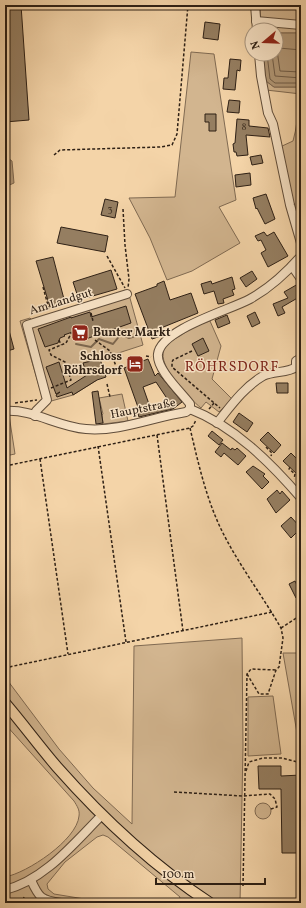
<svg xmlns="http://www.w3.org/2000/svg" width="306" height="908" font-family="Vollkorn,serif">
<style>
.green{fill:#d2b58f;stroke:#806a52}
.water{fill:#b19776;stroke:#7d674f}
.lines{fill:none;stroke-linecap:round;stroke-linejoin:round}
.shore{stroke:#705c46;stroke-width:1}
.stream{stroke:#7d674f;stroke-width:2}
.building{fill:#957e61;stroke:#2e2015;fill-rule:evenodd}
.minor-casing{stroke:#604d3a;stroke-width:10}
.major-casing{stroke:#2e2015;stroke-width:12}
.path{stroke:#2e2015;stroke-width:1.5;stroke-dasharray:3 2;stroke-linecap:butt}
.minor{stroke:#f8e3c6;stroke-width:8}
.major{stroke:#f4d4a8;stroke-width:10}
.labels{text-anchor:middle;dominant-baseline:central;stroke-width:3;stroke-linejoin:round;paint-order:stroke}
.number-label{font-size:10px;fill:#483828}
.street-label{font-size:12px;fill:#2e2015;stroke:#f8e3c6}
.poi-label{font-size:12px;font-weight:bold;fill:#2e2015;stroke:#f8e3c6;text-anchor:start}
.quarter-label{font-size:14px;letter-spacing:1px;fill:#7a1f14;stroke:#f8e3c6}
</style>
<rect width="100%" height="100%" fill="#f4d4a8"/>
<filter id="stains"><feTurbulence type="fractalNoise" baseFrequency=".005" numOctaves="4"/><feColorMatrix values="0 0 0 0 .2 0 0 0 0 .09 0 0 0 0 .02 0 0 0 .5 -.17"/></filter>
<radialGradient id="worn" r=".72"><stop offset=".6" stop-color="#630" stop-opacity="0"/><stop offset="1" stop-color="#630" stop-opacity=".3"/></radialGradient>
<!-- green -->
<g class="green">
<path d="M260,5H301V36L296,33H276V30H261Z"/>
<path d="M191,52L214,54L236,200L219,207L240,243L192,271L167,280L150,238L129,198L175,197Z"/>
<path d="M266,81L274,87H301V94L266,90Z"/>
<path d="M301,101V234L280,147L293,141C297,128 297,114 301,101Z"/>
<path d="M128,291L143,345L100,359L97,380L73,395L44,403L20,321L30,318L32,320Z"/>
<path d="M210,321L221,346L212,379L232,399L219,412L206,402L201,408C189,398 157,366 164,350C166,344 174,339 180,336C190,329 199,324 210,321Z"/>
<path d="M122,394L128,421L103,424L102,415L103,414L99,398Z"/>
<path d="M9,415L15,454L5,456V416Z"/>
<path d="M242,638L243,746L240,903H178L180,897L108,837L103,835L97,837L65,862L47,884L48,889L54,894L109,903H5V877C27,873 77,840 79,816C80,810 77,806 74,801L5,724V677L59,749L93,788L132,824L134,646Z"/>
<path d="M283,653H301V750H300Z"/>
<path d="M273,696L281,754L248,756V697Z"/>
<circle cx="263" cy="811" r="8"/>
</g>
<!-- water -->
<g class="water">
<path d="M276,33H296L301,36V87H274L266,81L263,54H276Z"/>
<path d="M5,156L12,161L14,183L5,187Z"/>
</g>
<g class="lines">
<!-- shore -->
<g class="shore">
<path d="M301,50L279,48L277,50L280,71L301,72"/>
<path d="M267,54L270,79L275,83H301"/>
<path d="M272,54L275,76L301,78"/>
</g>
<!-- stream -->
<g class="stream">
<path d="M300,20L301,10"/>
<path d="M76,344L91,347L99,339L113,344L121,334L129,338L136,336"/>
</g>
</g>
<!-- building -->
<g class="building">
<path d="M5,5H21L29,120L5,122Z"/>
<path d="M205,22L220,24L218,40L203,38Z"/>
<path d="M230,59L241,60L240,71L237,70L235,90L223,89L224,78H228Z"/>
<path d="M229,100L240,101L239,113L227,112Z"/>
<path d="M205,114H216V131H209V122H205Z"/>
<path d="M237,119L249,120V126L268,128L270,137L246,135L248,155L237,156L236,152H234L233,144L235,143Z"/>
<path d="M261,155L263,163L252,165L250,157Z"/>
<path d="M250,173L251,185L236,187L235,175Z"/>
<path d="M266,194L275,219L265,224L257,208L256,209L253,198Z"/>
<path d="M105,199L118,202L115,218L101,215Z"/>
<path d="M61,227L108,236L105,252L57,243Z"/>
<path d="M264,232L267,236L274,232L288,256L268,267L261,253L266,250L261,240L258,241L255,236Z"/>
<path d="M53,257L65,303L50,307L36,261Z"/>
<path d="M111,270L117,289L79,300L73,282Z"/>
<path d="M252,271L257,279L246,287L240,278Z"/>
<path d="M232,277L235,289L232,290L234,295L223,299L224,303L218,304L214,291L204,294L201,284L211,281L212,284Z"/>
<path d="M164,281L170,300L191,293L198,313L161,328L164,335L152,339L135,294L157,286V284Z"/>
<path d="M298,284H301V296L282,307L285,313L278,316L273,304L288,298L284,292Z"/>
<path d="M126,306L131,323L83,340L80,331L78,330L64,335L65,336L60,338L58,343L45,347L38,329L71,317V318L90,312L91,317Z"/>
<path d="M255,312L260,323L252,327L247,316Z"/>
<path d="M227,315L230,323L218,328L215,320Z"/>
<path d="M5,323H7L14,349L7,351L5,345Z"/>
<path d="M203,338L209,351L198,356L192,344Z"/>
<path d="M100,359L106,377L97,380L73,395L72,392L57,397L56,395L60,392L56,394L46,367L59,362L67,388L87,375L83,363Z"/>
<path d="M148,359L155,376L158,373L182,402L173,409L139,417L137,410H139L124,368ZM156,382L170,403L150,407L143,387Z"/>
<path d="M276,383H288V393H277Z"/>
<path d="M98,391L103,423L96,424L92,392Z"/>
<path d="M239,413L253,423L247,432L233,422Z"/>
<path d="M212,431L223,440L219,445L208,436Z"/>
<path d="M268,432L281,445L274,453L260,440Z"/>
<path d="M222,443L231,450L232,448L235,450L237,448L246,456L238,465L224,453L221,457L215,452Z"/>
<path d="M291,453L301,463V469L297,474L283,461Z"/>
<path d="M253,466L265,474L263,476L269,482L262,489L246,472Z"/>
<path d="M277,490L280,494L282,491L290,500L276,513L267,499Z"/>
<path d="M291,517L301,528L291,538L281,526Z"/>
<path d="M295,581L301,593V596L296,598L289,584Z"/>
<path d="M258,766H281V776L301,775V853H282L281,789H259Z"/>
</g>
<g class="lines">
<!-- minor casing -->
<g class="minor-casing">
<g id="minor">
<path d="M255,5L257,30"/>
<path d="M256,21L301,25"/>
<path d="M259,54L261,76L268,113L273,124L290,205L301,243"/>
<path d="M292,266L301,279"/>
<path d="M190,409V404C181,392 156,369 158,354C161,329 230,310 250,299C268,289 287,272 301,256"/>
<path d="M190,409C234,426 271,463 301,498"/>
<path d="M5,411C33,409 58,427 86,429C119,432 153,417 186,412L190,409"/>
<path d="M35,416L36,411L47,400L27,325L127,294"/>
<path d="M217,423C230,407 244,387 263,376C273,371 288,373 296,367V361L301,358"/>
<path d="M31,880C39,898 41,900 61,903"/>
<path d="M5,890C45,880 74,843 102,815"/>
</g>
</g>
<!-- major casing -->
<g class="major-casing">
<path id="major" d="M5,703C23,724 39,746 57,767C102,818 152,865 210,903"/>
</g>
<!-- path -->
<g class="path">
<path d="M54,155L60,150L160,147L172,145L177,134L188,5"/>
<path d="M123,209L125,245L129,279L128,288"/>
<path d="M107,256L125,288"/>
<path d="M43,287L49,309L58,305"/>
<path d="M91,313L93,321"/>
<path d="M117,333V334"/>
<path d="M72,335L78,339L80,333"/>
<path d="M59,340L61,345"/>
<path d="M95,340L110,351L116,366"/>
<path d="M192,351L173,360L172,362V367L220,408"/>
<path d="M146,356L151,357"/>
<path d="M134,360L135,364"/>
<path d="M107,384L110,397"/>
<path d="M51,388L71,380L65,362L51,355L49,350L66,343L72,332"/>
<path d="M15,403L37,400"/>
<path d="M209,409L214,403"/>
<path d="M190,428C198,462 206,498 221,529C238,564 262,595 281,628L283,638L279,667L276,670L268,694H259L247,674"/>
<path d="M157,435L183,631"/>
<path d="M98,446L126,642"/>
<path d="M266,447L272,453L271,456"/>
<path d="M40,459L68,654"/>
<path d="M5,466L190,428L193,426L196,420"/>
<path d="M290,467L289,469L295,474L294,479"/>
<path d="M281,628L301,615"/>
<path d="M5,640L9,667"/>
<path d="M5,665L9,667L272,612"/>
<path d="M246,771L249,762L263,758H282L301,763"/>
<path d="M174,792L243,796L270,794L275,799L277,807L271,809"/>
<path d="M243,886L247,674L251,669L276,670"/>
<path d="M22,903L24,897"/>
</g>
<!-- minor -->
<use href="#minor" class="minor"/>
<!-- major -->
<use href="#major" class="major"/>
</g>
<!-- icons -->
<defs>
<g id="supermarket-square" transform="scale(0.9)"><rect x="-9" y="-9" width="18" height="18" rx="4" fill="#8f2418" stroke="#f8e3c6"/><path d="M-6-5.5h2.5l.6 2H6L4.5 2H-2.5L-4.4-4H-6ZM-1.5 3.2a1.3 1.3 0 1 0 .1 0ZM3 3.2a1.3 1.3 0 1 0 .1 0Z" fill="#fff"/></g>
<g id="hotel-square" transform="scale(0.9)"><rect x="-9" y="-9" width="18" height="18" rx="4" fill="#8f2418" stroke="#f8e3c6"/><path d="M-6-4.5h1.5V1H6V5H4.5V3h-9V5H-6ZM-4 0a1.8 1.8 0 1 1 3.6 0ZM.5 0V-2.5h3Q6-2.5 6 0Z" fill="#fff"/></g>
</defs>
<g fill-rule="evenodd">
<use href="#supermarket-square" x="80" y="333"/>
<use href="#hotel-square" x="135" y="364"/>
</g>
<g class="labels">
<!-- number labels -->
<g class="number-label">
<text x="244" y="127">8</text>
<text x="110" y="209">3</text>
</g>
<!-- street labels -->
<g class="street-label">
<text transform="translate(61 302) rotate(-17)">Am Landgut</text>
<text transform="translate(143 409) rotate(-11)">Hauptstraße</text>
</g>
<!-- poi labels -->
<g class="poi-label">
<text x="93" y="333">Bunter Markt</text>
<text x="122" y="357" text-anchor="end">Schloss<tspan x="122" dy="14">Röhrsdorf</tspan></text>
</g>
<!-- quarter labels -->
<g class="quarter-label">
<text x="232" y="367">RÖHRSDORF</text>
</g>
</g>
<!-- margin -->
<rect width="306" height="908" fill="none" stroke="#f4d4a8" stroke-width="20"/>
<rect x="6" y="6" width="294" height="896" fill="none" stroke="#2e2015" stroke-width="2"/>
<rect x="10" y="10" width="286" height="888" fill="none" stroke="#2e2015"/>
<!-- north arrow -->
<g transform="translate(264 42) rotate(251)"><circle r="19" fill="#f8e3c6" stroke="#a7957f"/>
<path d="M0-3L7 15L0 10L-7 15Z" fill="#8f2418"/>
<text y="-6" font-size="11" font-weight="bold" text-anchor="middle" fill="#2e2015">N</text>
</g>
<!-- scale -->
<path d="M156 878v6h109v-6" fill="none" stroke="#2e2015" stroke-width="2"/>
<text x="162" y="878" font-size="12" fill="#2e2015" stroke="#f8e3c6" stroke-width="3" paint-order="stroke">100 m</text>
<rect width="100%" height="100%" filter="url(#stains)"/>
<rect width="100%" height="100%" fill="url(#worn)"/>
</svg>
